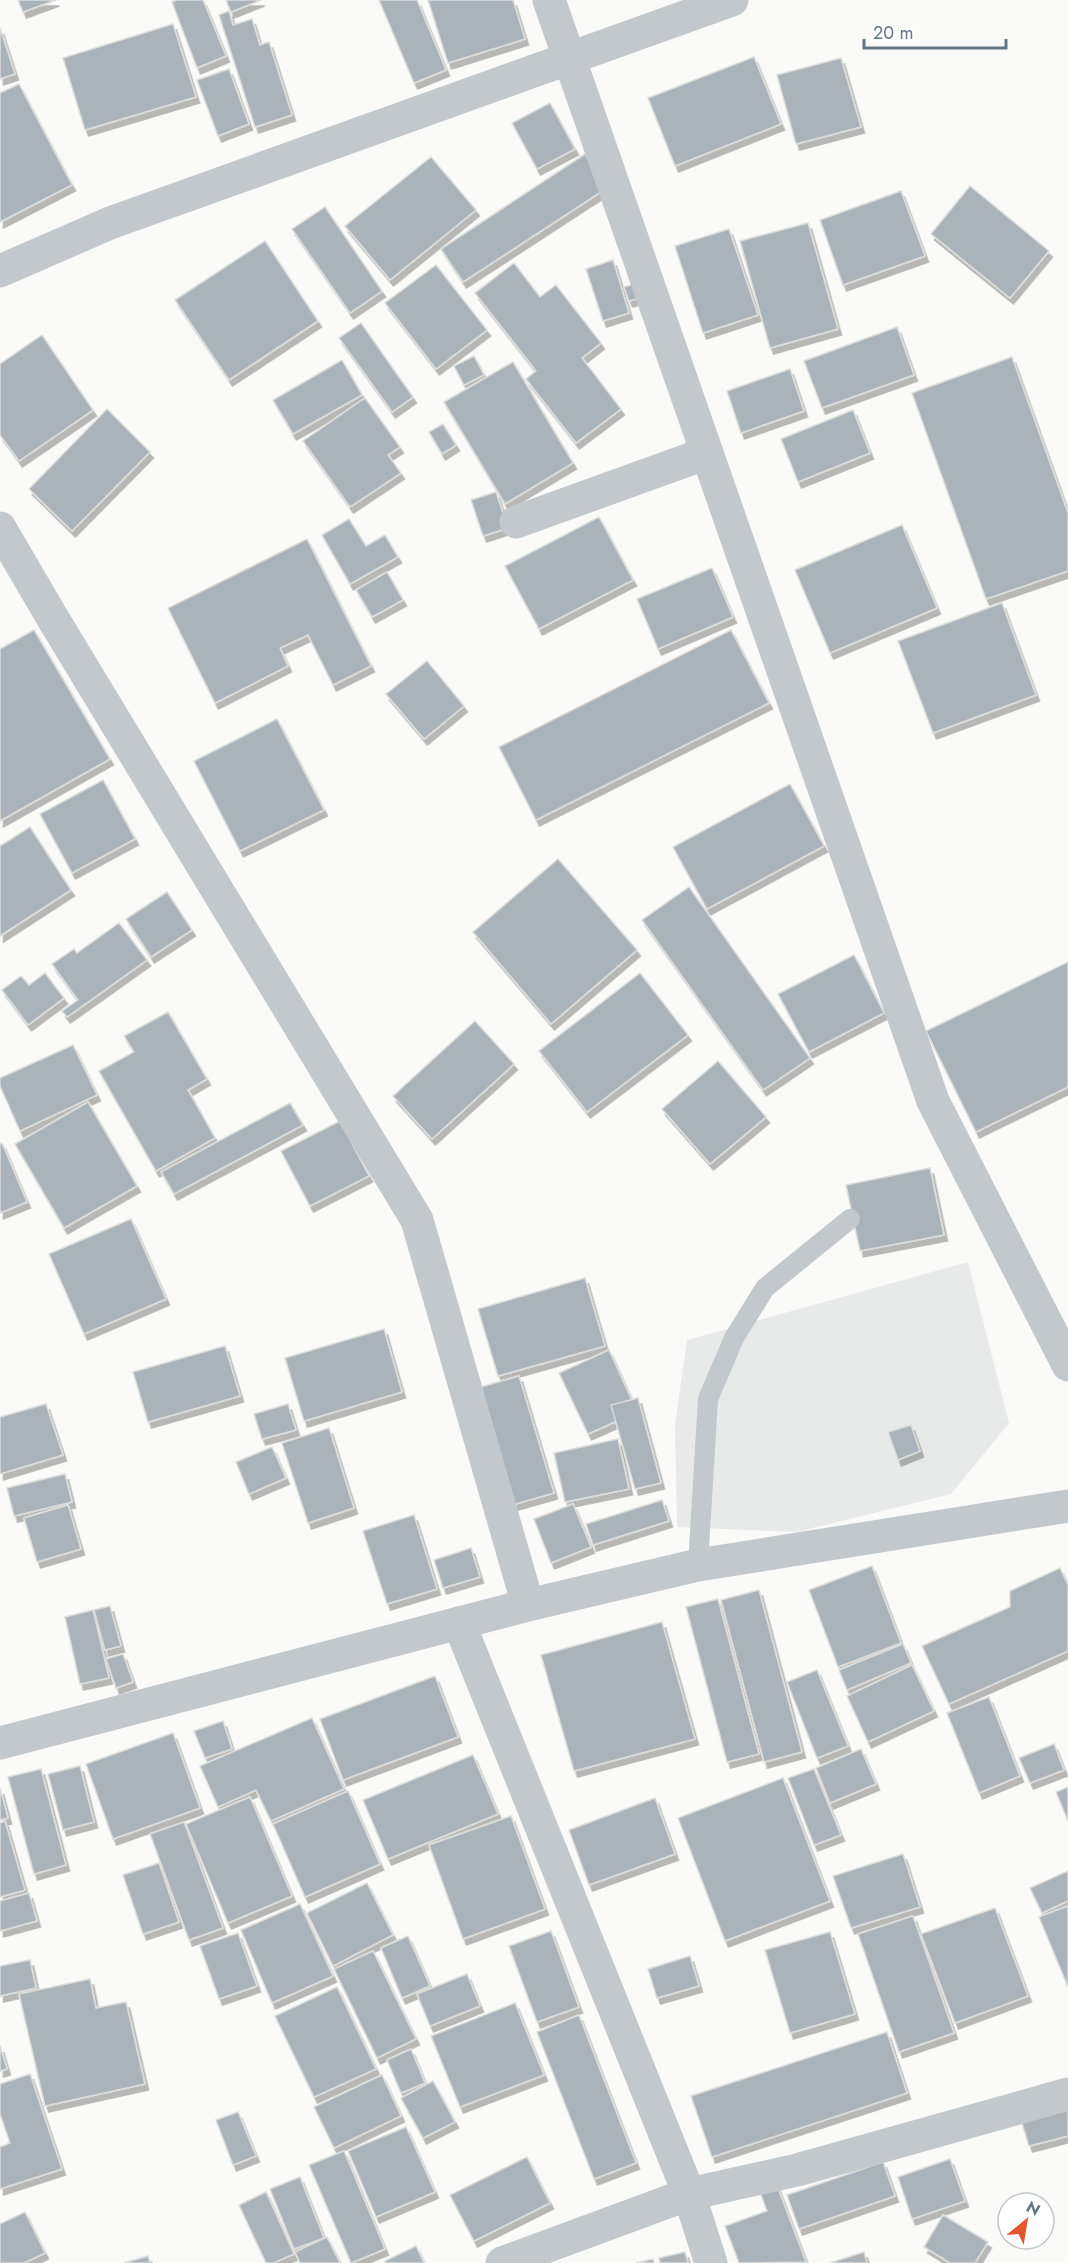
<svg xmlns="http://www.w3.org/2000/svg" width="1068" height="2263" font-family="Jost,sans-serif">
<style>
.built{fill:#e8e9e9}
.building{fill:#aab3b9;stroke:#dcdcda;stroke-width:1.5;filter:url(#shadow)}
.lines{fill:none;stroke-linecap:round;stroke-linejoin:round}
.lane{stroke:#c3c8cc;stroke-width:20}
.street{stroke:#c3c8cc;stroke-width:33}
</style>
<defs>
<filter id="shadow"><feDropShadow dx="3.5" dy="6" stdDeviation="0" flood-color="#0004"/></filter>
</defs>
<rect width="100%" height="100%" fill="#fafaf8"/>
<!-- built -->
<path class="built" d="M968,1262L1009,1423L951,1494L797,1532L677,1527L675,1424L687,1340Z"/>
<!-- building -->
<g class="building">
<path d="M18,0H56L23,12Z"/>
<path d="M177,0H203L226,56L197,68L172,2Z"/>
<path d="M226,0H261L231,12Z"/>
<path d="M379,0H417L446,70L414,83Z"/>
<path d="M428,0H513L525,39L448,63Z"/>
<path d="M229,11L233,25L252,19L260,45L269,42L292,115L255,127L219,15Z"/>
<path d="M173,24L196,97L85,130L63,58Z"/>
<path d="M0,28L15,74L0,79Z"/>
<path d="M754,57L781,124L675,166L648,98Z"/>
<path d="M841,58L861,127L796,144L777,75Z"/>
<path d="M229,69L249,124L218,136L197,80Z"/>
<path d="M19,84L72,185L0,222V93Z"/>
<path d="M550,103L575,149L537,169L512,123Z"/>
<path d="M585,154L607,188L463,282L441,249Z"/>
<path d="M431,157L476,210L390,280L345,226Z"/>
<path d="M970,186L1049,251L1010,298L931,234Z"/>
<path d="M901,191L925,256L843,285L820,220Z"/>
<path d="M325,207L382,291L350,313L292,229Z"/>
<path d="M808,223L838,329L770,348L740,241Z"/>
<path d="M729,229L758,315L703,333L675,246Z"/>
<path d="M265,241L318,321L229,380L175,300Z"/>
<path d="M613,260L629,313L603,321L586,269Z"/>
<path d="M514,263L540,297L556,285L601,343L582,358L621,409L576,443L526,379L536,371L475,293Z"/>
<path d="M436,265L487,330L436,369L385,303Z"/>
<path d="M642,282L646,296L629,301L624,287Z"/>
<path d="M361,323L413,397L392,412L339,338Z"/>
<path d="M897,327L914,375L822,408L804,361Z"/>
<path d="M42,335L93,410L19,461L0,435V364Z"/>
<path d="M474,356L484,375L464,385L454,366Z"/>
<path d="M1012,357L1068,513V571L986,599L912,393Z"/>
<path d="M342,360L362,395L293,434L273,400Z"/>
<path d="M513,362L573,463L505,504L444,402Z"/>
<path d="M790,369L804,411L741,433L727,391Z"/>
<path d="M365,398L400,447L388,455L401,473L350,507L303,441Z"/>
<path d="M107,409L150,452L72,531L29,489Z"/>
<path d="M853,410L870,453L798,482L781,439Z"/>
<path d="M443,424L456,445L442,454L429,432Z"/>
<path d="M496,492L508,528L483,536L471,500Z"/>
<path d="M599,517L633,580L539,629L505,566Z"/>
<path d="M349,519L366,546L385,535L398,557L350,584L322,535Z"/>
<path d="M902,525L937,608L830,653L795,570Z"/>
<path d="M307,539L371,666L333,685L308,635L280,648L288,666L215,703L168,608Z"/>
<path d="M712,568L733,617L658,649L637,599Z"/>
<path d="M387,572L403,600L372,617L356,590Z"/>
<path d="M1002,603L1036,695L933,733L898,641Z"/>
<path d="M34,630L110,759L0,821V649Z"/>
<path d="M731,630L769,703L536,820L499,747Z"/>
<path d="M427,661L464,706L424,739L386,694Z"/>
<path d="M277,719L324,810L240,851L194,761Z"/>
<path d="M103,780L135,839L72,873L40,814Z"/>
<path d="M790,784L824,846L707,909L673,847Z"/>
<path d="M30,827L71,890L0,936V846Z"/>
<path d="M558,859L637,950L551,1024L473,932Z"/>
<path d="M689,887L810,1058L763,1090L642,920Z"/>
<path d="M167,892L192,930L151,957L126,919Z"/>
<path d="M119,923L147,960L67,1017L62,1011L78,1000L52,964L74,949L77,953Z"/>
<path d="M854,955L884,1013L809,1052L778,994Z"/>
<path d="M1068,962V1087L976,1132L926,1031Z"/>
<path d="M45,973L64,998L28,1025L2,990L21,976L29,985Z"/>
<path d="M640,973L688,1035L587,1112L539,1051Z"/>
<path d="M168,1012L207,1079L188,1090L215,1138L156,1171L99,1071L134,1052L124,1036Z"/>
<path d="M475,1021L514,1064L432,1139L393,1096Z"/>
<path d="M73,1045L97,1095L20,1131L0,1086V1078Z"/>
<path d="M718,1061L766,1117L710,1164L662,1109Z"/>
<path d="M88,1102L137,1186L64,1228L15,1144Z"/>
<path d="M290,1103L303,1125L174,1194L161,1172Z"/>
<path d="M340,1121L369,1176L310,1206L281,1151Z"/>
<path d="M2,1143L27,1202L0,1213V1144Z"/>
<path d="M930,1168L944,1235L860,1251L846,1185Z"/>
<path d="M131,1219L166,1299L84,1334L49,1254Z"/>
<path d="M585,1278L605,1346L498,1376L478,1309Z"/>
<path d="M384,1329L402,1392L304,1421L285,1358Z"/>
<path d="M225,1346L240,1396L148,1422L133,1372Z"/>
<path d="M609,1350L637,1412L588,1434L559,1373Z"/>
<path d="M519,1376L554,1493L501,1508L467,1391Z"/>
<path d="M638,1398L661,1483L635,1489L611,1405Z"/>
<path d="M46,1404L63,1455L0,1474V1417Z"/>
<path d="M288,1404L296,1430L262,1439L254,1414Z"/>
<path d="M911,1425L920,1451L898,1460L888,1432Z"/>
<path d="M329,1428L354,1508L308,1523L282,1443Z"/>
<path d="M618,1439L629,1489L565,1502L554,1453Z"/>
<path d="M272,1447L286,1478L249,1494L236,1462Z"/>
<path d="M65,1474L72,1502L14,1516L7,1488Z"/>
<path d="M662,1500L669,1521L593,1545L586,1524Z"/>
<path d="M573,1504L591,1547L551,1563L534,1519Z"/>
<path d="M68,1505L81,1549L37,1562L24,1518Z"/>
<path d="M414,1515L437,1589L387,1604L363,1531Z"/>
<path d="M471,1548L480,1577L443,1588L434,1560Z"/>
<path d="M872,1566L901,1643L838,1667L809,1590Z"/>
<path d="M1060,1568L1068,1585V1651L949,1704L922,1646L1010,1607V1591Z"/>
<path d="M759,1590L802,1752L764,1762L721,1600Z"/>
<path d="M718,1599L759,1754L727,1762L686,1607Z"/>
<path d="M110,1606L121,1646L105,1650L94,1610Z"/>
<path d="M93,1610L109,1678L80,1684L65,1617Z"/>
<path d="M662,1622L695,1739L574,1771L541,1655Z"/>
<path d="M903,1644L911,1663L847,1690L839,1670Z"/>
<path d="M123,1654L133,1682L116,1688L106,1659Z"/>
<path d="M912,1665L934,1711L868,1742L847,1696Z"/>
<path d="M817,1670L848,1746L817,1758L787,1682Z"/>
<path d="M435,1676L458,1737L343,1780L320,1719Z"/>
<path d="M989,1697L1020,1776L979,1793L947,1713Z"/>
<path d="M312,1718L344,1789L271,1821L256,1790L218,1807L200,1766Z"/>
<path d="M223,1721L232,1749L205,1758L194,1731Z"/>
<path d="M173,1733L200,1808L113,1839L86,1764Z"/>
<path d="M1054,1744L1064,1770L1030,1783L1019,1758Z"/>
<path d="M861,1749L876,1784L830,1803L816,1768Z"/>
<path d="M473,1755L498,1814L388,1859L363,1800Z"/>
<path d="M80,1766L94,1822L63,1830L48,1774Z"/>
<path d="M41,1769L66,1865L34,1874L8,1777Z"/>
<path d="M814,1769L841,1835L814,1845L788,1778Z"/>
<path d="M783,1778L830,1901L725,1941L678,1818Z"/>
<path d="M1068,1787V1821L1056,1792Z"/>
<path d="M0,1788L8,1818L0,1820Z"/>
<path d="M348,1791L380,1864L305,1897L273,1824Z"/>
<path d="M250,1797L292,1896L228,1923L186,1824Z"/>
<path d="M655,1798L675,1854L589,1885L569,1830Z"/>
<path d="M511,1816L545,1909L463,1939L429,1845Z"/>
<path d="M5,1821L25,1890L0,1897V1823Z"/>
<path d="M184,1822L223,1928L189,1940L150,1834Z"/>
<path d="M903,1854L920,1907L851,1928L833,1876Z"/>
<path d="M159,1863L179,1922L143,1934L123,1875Z"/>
<path d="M1068,1871V1901L1042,1913L1030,1888Z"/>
<path d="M367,1883L393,1935L333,1966L307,1913Z"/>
<path d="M29,1893L37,1921L0,1931V1901Z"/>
<path d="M300,1904L333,1976L272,2003L241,1930Z"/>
<path d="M1068,1906V1987L1039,1917Z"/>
<path d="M995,1908L1028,1996L955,2023L921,1934Z"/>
<path d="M913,1916L954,2033L899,2052L858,1934Z"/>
<path d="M551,1931L579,2007L537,2022L509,1946Z"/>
<path d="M830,1932L855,2014L790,2033L765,1950Z"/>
<path d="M238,1933L257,1986L219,1999L200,1946Z"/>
<path d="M408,1936L430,1986L402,1998L381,1948Z"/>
<path d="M373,1951L416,2039L377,2058L334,1969Z"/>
<path d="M690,1956L699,1986L657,1998L648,1969Z"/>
<path d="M30,1960L36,1988L0,1996V1966Z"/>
<path d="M467,1974L480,2006L430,2026L417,1994Z"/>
<path d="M90,1979L96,2008L126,2002L145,2084L45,2106L19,1994Z"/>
<path d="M337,1987L376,2069L314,2097L275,2016Z"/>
<path d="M515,2003L544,2075L460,2107L431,2036Z"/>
<path d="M579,2015L636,2163L594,2179L537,2032Z"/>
<path d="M887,2032L907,2093L712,2157L691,2096Z"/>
<path d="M0,2046L7,2069L0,2071Z"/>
<path d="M411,2049L425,2083L401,2093L387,2060Z"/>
<path d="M30,2074L62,2169L0,2189V2147L10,2143L0,2114V2084Z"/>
<path d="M382,2075L401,2116L334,2148L314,2107Z"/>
<path d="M433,2081L455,2122L423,2138L401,2098Z"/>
<path d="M1068,2097V2136L1029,2146L1018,2110Z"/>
<path d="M238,2112L256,2156L233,2165L216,2120Z"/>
<path d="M406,2127L435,2192L376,2217L348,2151Z"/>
<path d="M344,2151L385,2249L351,2263L309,2165Z"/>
<path d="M527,2157L550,2203L474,2241L450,2195Z"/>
<path d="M950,2159L965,2201L912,2219L898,2177Z"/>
<path d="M883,2162L895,2196L799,2229L787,2195Z"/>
<path d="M300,2177L324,2238L294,2249L270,2189Z"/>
<path d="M776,2183L806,2262L739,2263L725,2226L767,2211L759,2189Z"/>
<path d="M266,2192L294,2254L273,2263H266L239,2205Z"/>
<path d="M25,2212L45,2253L24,2263H0V2224Z"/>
<path d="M943,2215L988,2242L975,2263H950L924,2247Z"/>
<path d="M327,2237L340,2263H300L295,2252Z"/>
<path d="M416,2246L424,2263H386L385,2261Z"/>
<path d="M685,2252L688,2263H660L659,2258Z"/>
<path d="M864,2252L867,2263H830Z"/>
<path d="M148,2256L150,2263H124Z"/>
<path d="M653,2259L654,2263H636Z"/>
</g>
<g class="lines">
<!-- lane -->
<path class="lane" d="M698,1565L708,1399L734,1338L765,1288L850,1219"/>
<!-- street -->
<g class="street">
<path d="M549,0L933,1101L1068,1365"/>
<path d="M0,271L110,223L732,0"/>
<path d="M516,522L707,453"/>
<path d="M0,528L52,617L417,1220L528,1605"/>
<path d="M459,1623L689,2194L711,2263"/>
<path d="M0,1743L528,1605L698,1565L1068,1506"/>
<path d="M502,2263L689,2194L797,2170L1068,2094"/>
</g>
</g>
<!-- north arrow -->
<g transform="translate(1026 2221) rotate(30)"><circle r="28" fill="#ffffff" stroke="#c1c8cd" stroke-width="1.5"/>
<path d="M0-4.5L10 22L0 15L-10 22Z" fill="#e4572e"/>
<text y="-9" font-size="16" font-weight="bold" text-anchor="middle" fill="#657683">N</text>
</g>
<!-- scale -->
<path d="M864 39v9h142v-9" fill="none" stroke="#657683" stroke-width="3"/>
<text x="873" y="39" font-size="18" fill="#657683" stroke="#ffffff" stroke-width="4.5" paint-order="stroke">20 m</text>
</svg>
